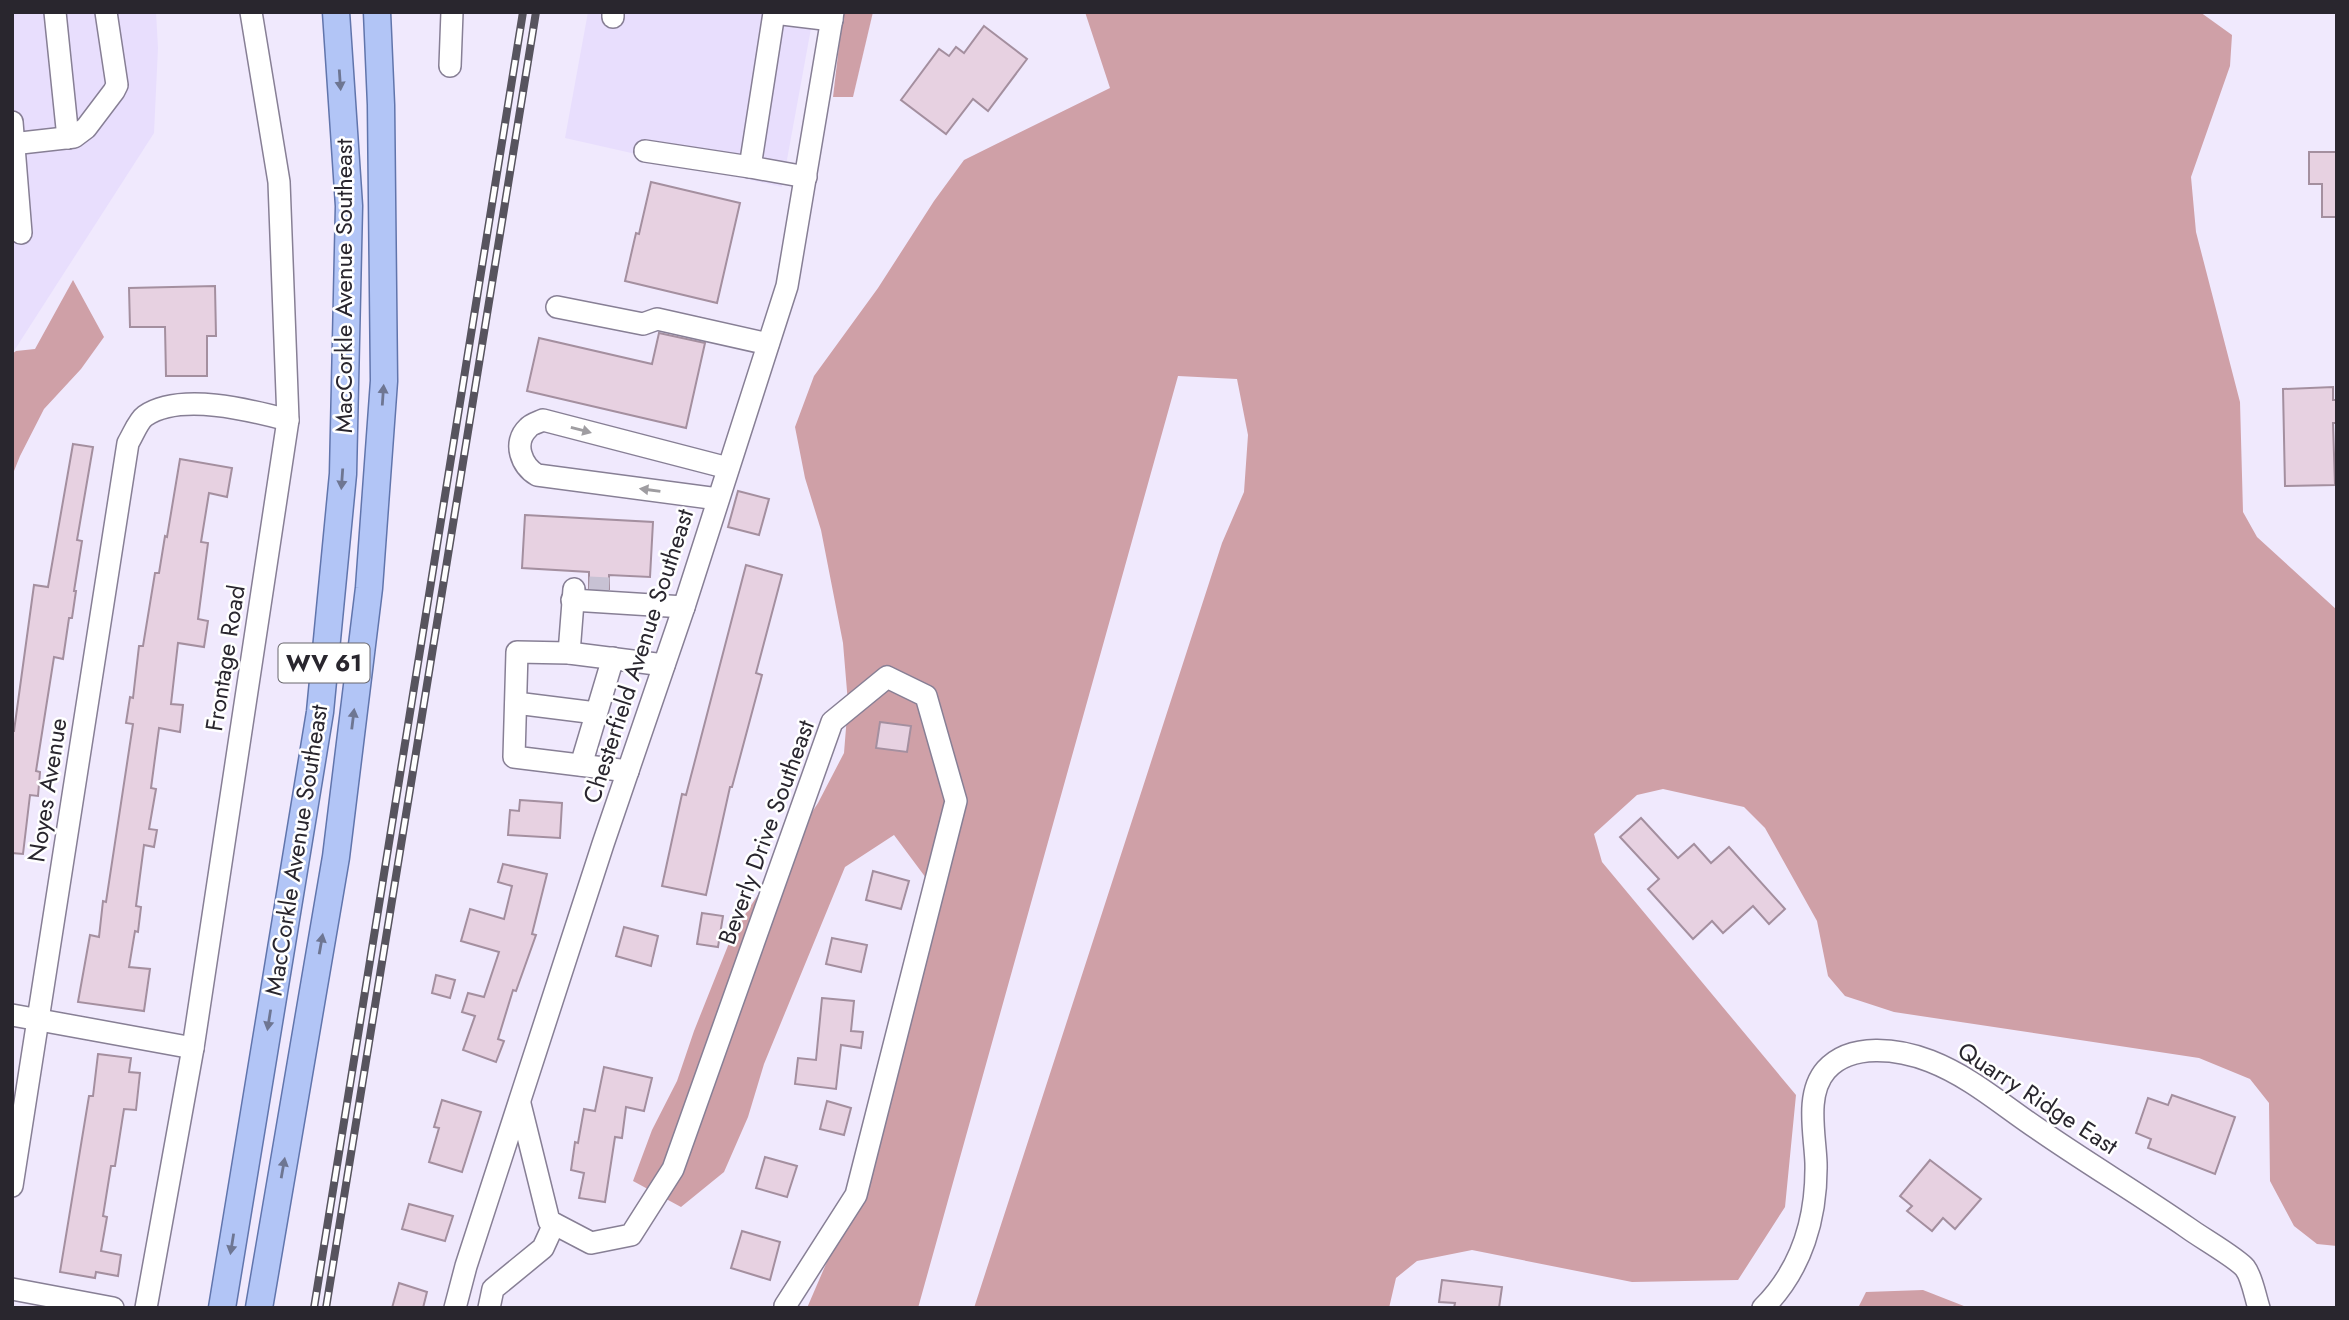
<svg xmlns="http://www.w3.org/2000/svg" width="2349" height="1320" font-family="Jost,sans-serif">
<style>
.built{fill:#e8defd}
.forest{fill:#cfa0a7}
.building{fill:#e7d1e1;stroke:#a48f9f;stroke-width:2}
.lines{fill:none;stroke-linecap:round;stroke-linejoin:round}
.minor-tunnel{stroke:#c8c2d4;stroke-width:21;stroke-dasharray:21 10;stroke-linecap:butt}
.minor-casing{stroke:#877f95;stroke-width:24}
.major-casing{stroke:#6175ac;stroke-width:29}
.minor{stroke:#fff;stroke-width:21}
.major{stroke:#b2c5f6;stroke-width:26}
.rail-casing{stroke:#57545e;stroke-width:8}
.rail{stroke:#fff;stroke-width:5;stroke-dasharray:16;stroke-linecap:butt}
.oneway{fill:#6e7692}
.oneway2{fill:#9f9da1}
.labels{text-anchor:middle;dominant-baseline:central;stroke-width:5;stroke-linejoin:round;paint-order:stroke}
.shield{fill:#fff;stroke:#69676d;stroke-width:2}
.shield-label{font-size:23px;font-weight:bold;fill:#29262e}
.street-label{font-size:24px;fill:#29262e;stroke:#fff}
</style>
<rect width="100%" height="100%" fill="#f0e9fd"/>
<!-- built -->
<g class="built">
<path d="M12,12H156L158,48L154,133L12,354Z"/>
<path d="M588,12H814L782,187L565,138Z"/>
</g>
<!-- forest -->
<g class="forest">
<path d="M843,12H873L853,97H833Z"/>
<path d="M1085,12H2200L2232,35L2230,66L2191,177L2196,232L2240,402L2243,512L2257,537L2337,610V1246L2317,1244L2294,1226L2270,1181L2269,1103L2250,1079L2199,1058L1894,1012L1845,996L1828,976L1817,921L1765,828L1744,807L1663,789L1637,795L1594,834L1602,862L1796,1095L1785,1207L1738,1280L1632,1282L1472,1250L1417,1261L1396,1278L1389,1308H974L1222,543L1244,492L1248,435L1237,379L1178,376L918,1308H807L854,1199L926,878L894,835L845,867L764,1064L748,1117L724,1172L681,1207L633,1181L652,1130L677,1081L694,1031L733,933L818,803L844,753L848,703L843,643L821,530L805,478L795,427L814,376L878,288L934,201L964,160L1110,88Z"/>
<path d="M73,280L104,337L81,369L44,409L20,456L12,476V354L16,351L35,349Z"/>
<path d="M1923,1290L1969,1308H1858L1866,1292Z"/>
</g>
<!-- building -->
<g class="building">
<path d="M984,26L1027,59L988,111L973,99L946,134L901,100L939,49L949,56L956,47L964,53Z"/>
<path d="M2309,152H2337V217H2322V184H2309Z"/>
<path d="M651,182L740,203L717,303L625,281L636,233L639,234Z"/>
<path d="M215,286L216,336H207V376H166L165,327H130L129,288Z"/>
<path d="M659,333L705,343L686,428L527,391L539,338L652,364Z"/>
<path d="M2333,387V400H2337V423H2333L2335,485L2285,486L2283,389Z"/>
<path d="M73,444L93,447L77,540L82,541L74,591H76L72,618H69L63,659L54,657L36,771L40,772L38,796L30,795L23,854L12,853V731H14L34,585L48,587Z"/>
<path d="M180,459L232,468L227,497L209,493L201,542L208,543L198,619L208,621L204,647L178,643L171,704L183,705L180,732L159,728L151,788L156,789L149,829L157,830L154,847L144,845L136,906L141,907L138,932L135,931L129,967L150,969L144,1011L78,1002L90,935L99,937L103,901L106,902L133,724L126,723L130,697L133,698L139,646H143L155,573H159L165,536L167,537Z"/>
<path d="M738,491L769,499L759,535L728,527Z"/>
<path d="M525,515L653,522L650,577L609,575V589L589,588V572L522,568Z"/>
<path d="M746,565L782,575L756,673L762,675L732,787H730L706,895L662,886L682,794L686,795Z"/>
<path d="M880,722L911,726L907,752L876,748Z"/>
<path d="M520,800L562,803L560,838L508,835L510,810L519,811Z"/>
<path d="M1641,818L1678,858L1694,844L1711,863L1729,847L1785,909L1769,924L1753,906L1723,933L1712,921L1693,939L1648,889L1659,879L1620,837Z"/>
<path d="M503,864L547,874L532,934L536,935L516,991L513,990L498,1039L504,1041L496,1062L463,1050L475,1016L462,1012L468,993L484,997L499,952L461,941L470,909L504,919L512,886L498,882Z"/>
<path d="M873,871L909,881L901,909L866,900Z"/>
<path d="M702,913L723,916L718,947L697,944Z"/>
<path d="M624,927L658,936L651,966L616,956Z"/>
<path d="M832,938L867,945L861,972L826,964Z"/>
<path d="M436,975L455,980L450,998L432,993Z"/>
<path d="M822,998L854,1001L851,1031L863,1032L861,1048L841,1045L836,1089L795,1084L798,1058L816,1060Z"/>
<path d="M98,1054L131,1058L129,1072L140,1073L136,1110L124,1109L115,1166H111L103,1216L107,1217L101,1251L121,1255L118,1276L96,1272L95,1278L60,1272L89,1096H93Z"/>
<path d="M604,1067L652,1078L644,1111L626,1107L622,1138L615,1137L605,1202L579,1198L584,1173L571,1170L575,1142L578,1143L584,1109L595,1111Z"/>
<path d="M2172,1095L2235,1117L2215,1174L2148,1148L2151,1139L2136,1133L2148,1098L2168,1105Z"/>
<path d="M442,1100L481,1112L462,1172L429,1162L439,1128L434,1127Z"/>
<path d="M827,1101L851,1108L844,1135L820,1129Z"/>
<path d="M765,1157L797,1166L787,1197L756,1188Z"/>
<path d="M1930,1160L1981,1199L1955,1229L1943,1218L1932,1231L1907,1211L1912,1206L1900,1196Z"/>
<path d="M409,1204L453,1216L445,1241L402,1229Z"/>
<path d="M742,1231L780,1242L770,1280L731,1268Z"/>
<path d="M1442,1280L1502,1287L1499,1308H1454L1455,1303L1439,1302Z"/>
<path d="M399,1283L427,1292L423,1308H392Z"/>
</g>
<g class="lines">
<!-- minor-tunnel -->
<path class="minor-tunnel" d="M589,587L609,588"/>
<!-- minor casing -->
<g class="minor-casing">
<g id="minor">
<path d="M55,12L68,138"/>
<path d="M613,17V12"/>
<path d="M450,66L452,12"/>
<path d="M12,122L21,233"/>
<path d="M12,144L74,137L86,128L114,91L117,85L106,12"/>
<path d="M645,151L750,167"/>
<path d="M806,177L750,167L774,13L832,20"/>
<path d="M557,307L643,324L657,319L768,344"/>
<path d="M718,499L537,475C522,466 512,443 528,428C531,424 539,422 543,420L728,468"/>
<path d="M572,600L684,607"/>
<path d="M569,653L574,589"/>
<path d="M516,703L596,713"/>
<path d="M581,765L613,658"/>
<path d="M628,771L514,757L517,652L569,653L664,665"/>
<path d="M12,1015L193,1048"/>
<path d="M520,1104L549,1221L591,1243L631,1235L673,1169L832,722L887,677L926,696L956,801L856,1195L785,1306"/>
<path d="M12,1186L128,443C133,435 138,421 145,416C180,392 250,410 288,420"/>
<path d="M12,1289L113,1308"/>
<path d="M146,1308L193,1048L288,420L279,182L251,12"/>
<path d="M455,1308L466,1266L603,844L684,607L787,286L833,12"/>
<path d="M489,1308L493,1289L543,1248L554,1224"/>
<path d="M1763,1308C1802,1269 1817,1217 1816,1163C1815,1134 1805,1094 1826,1070C1851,1042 1899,1049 1930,1061C1971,1077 2002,1105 2038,1129C2087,1163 2139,1194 2188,1228C2200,1237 2237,1258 2245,1268C2252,1277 2255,1296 2259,1308"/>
</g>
</g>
<!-- major casing -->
<g class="major-casing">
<g id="major">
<path d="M222,1308L320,712L343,474L349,206L336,12"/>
<path d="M259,1308L336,857L369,588L384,381L381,105L377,12"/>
</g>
</g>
<!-- minor -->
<use href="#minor" class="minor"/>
<!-- major -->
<use href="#major" class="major"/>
<!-- rail casing -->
<g class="rail-casing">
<g id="rail">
<path d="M314,1308L523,12"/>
<path d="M326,1308L536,12"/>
</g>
</g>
<!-- rail -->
<use href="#rail" class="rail"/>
</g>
<!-- one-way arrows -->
<defs><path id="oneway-solid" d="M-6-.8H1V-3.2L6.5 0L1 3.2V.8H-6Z" transform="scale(1.75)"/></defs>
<g class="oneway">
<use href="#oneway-solid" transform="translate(340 80) rotate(86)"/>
<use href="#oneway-solid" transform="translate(383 395) rotate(-86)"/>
<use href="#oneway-solid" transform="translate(342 479) rotate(94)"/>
<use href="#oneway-solid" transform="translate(353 719) rotate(-83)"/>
<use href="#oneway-solid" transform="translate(321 944) rotate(-80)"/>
<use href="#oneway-solid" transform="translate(269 1020) rotate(99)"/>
<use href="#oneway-solid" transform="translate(283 1168) rotate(-80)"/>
<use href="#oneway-solid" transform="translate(232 1244) rotate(99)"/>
</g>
<g class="oneway2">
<use href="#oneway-solid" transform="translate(581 430) rotate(15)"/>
<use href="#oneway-solid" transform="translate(650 490) rotate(-172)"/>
</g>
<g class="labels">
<!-- shield labels -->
<rect class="shield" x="278.5" y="643.5" width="91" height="39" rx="5"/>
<g class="shield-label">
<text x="324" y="663">WV 61</text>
</g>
<!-- street labels -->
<g class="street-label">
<text transform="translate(343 286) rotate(-90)">MacCorkle Avenue Southeast</text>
<text transform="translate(638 656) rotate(-72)">Chesterfield Avenue Southeast</text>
<text transform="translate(225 658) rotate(-81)">Frontage Road</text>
<text transform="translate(47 790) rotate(-81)">Noyes Avenue</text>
<text transform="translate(766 832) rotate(-70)">Beverly Drive Southeast</text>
<text transform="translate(296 850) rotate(-81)">MacCorkle Avenue Southeast</text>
<text transform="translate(2038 1098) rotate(33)">Quarry Ridge East</text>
</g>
</g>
<!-- border -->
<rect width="2349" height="1320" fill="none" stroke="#29262e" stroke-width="28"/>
</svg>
